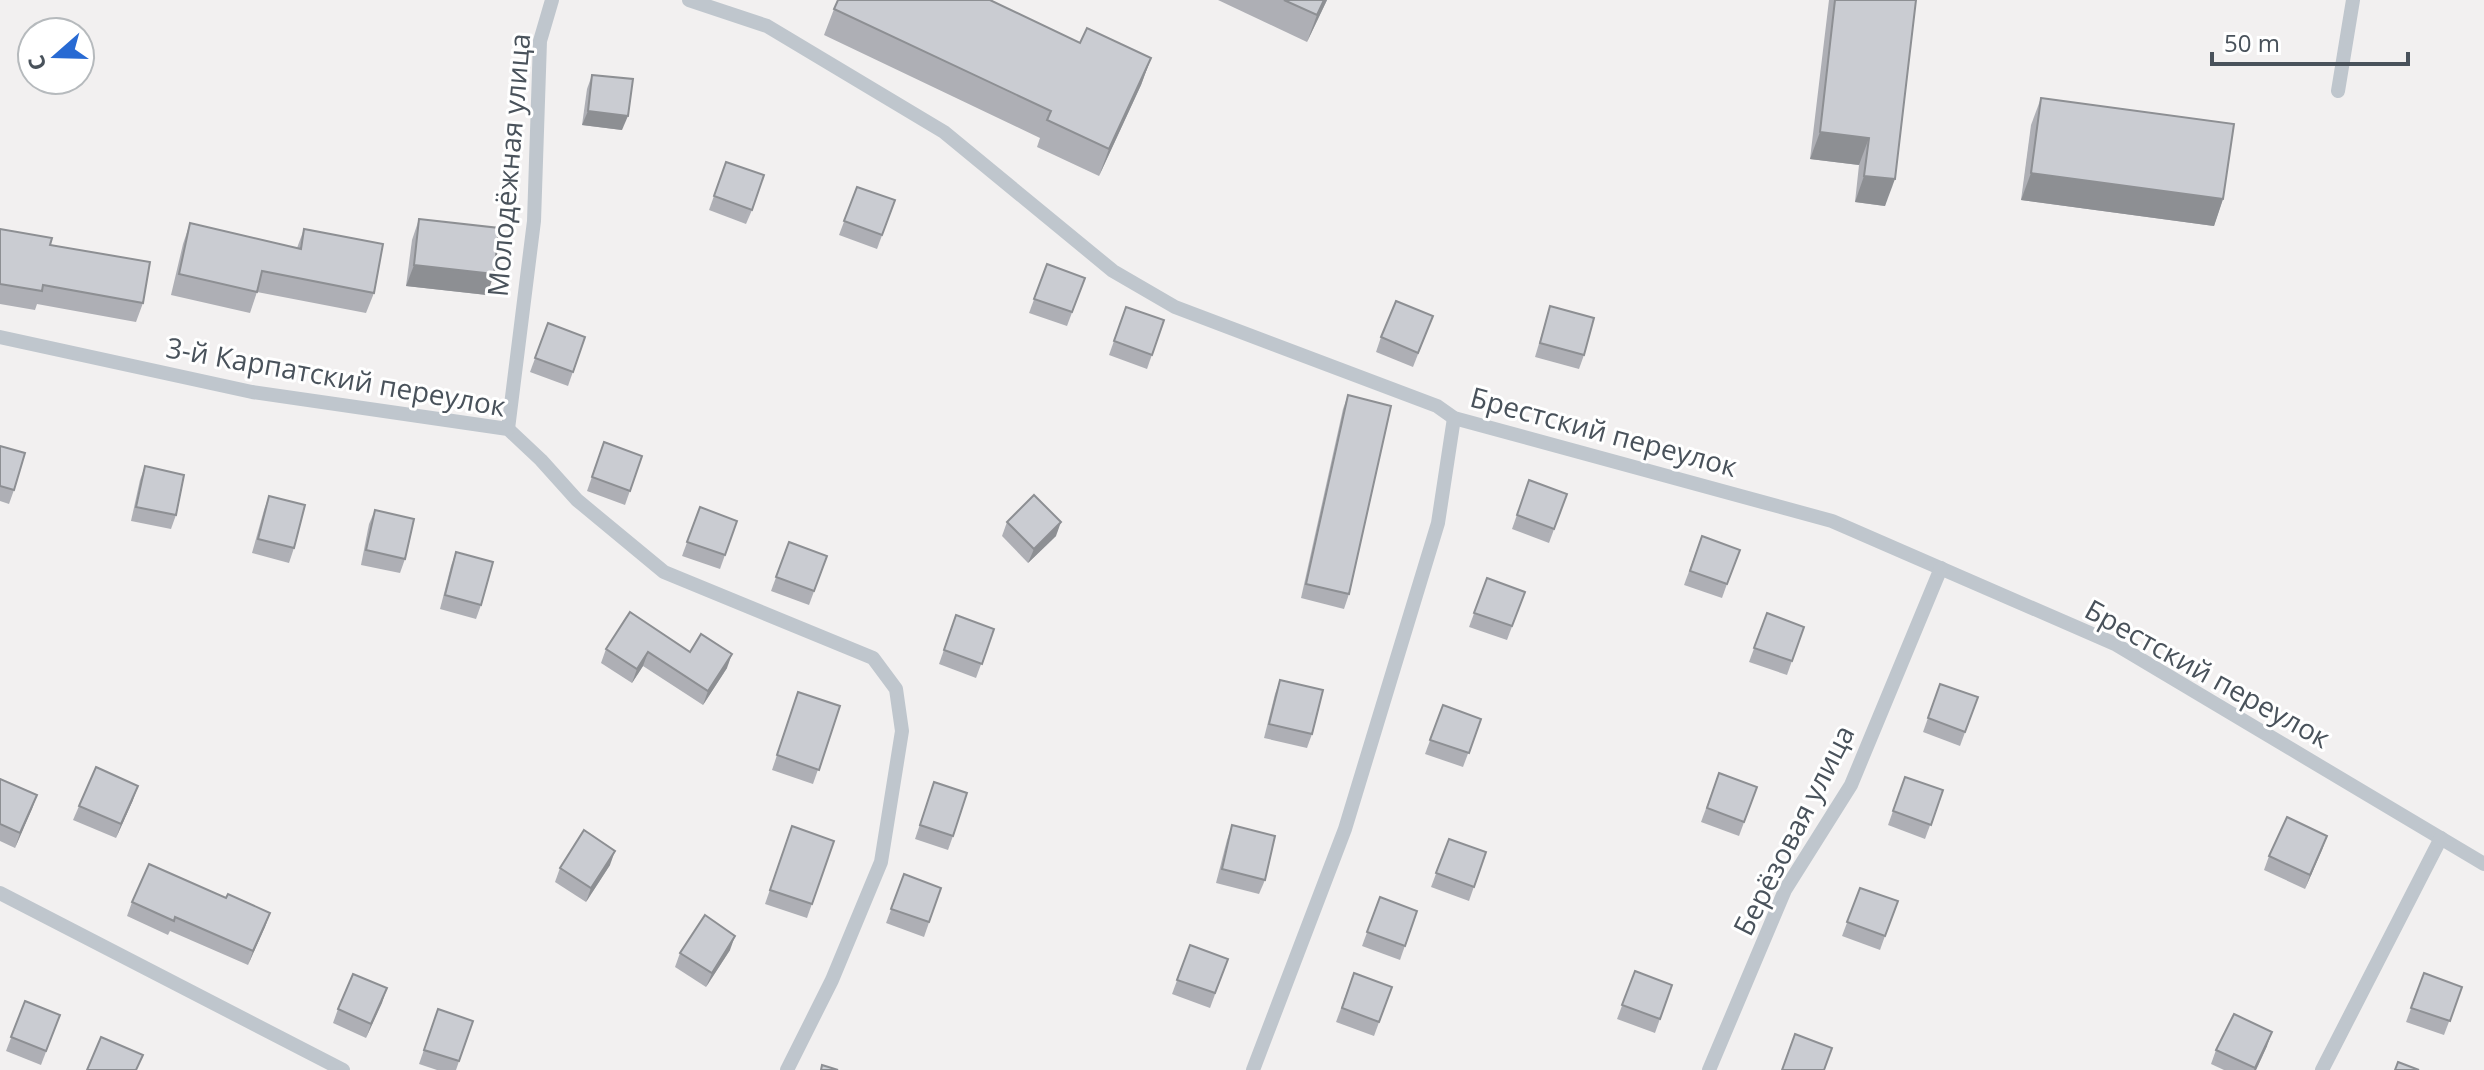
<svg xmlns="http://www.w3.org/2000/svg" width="2484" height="1070" font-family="'Open Sans',sans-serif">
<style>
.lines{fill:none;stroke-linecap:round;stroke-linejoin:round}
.service{stroke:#bfc6cd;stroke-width:14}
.wall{fill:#aeafb5}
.shaded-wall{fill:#8d8f93}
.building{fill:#caccd2;stroke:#8d8f93;stroke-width:2}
.labels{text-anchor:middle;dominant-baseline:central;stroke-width:6;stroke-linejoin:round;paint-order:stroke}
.street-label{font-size:28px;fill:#49525b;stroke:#fff}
</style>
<rect width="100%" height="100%" fill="#f2f0f0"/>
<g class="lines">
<!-- service -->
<g class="service">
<path d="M689,0L767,26L944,132L1113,271L1175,307L1437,406L1454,418L1832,521L2115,644L2484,864"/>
<path d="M2338,91L2353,0"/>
<path d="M0,337L252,392L508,429L541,460L577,500L664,572L873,658L896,689L902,731L881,862L832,980L787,1070"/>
<path d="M508,429L534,221L540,41L552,0"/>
<path d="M0,893L343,1070"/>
<path d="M1253,1070L1345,829L1438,523L1454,418"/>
<path d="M1709,1070L1785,890L1851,785L1941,568"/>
<path d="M2322,1070L2441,838"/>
</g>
</g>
<!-- wall -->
<g class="wall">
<path d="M1218,0H1327L1307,42Z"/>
<path d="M1829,0H1916L1885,206L1855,202L1859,165L1810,159Z"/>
<path d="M834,9L1080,43L1151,58L1141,85L1099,176L1037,147L1040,138L824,35Z"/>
<path d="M592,75L622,130L582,125L587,89Z"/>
<path d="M2041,98L2223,199L2214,226L2021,200L2031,125Z"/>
<path d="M726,162L752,210L746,224L709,210Z"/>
<path d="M857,187L895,200L877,249L839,235Z"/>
<path d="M419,219L494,274L487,295L406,286L412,240Z"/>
<path d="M190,223L297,248L304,229L374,293L366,313L257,292L250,313L171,295L183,244Z"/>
<path d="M0,229L50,245L143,303L136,322L37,304L35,310L0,304Z"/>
<path d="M1047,264L1085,278L1067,326L1029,313Z"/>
<path d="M1550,306L1584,355L1579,369L1535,357Z"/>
<path d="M1126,307L1164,320L1147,369L1109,355Z"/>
<path d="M1433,316L1413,367L1376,352L1381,337Z"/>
<path d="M548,323L585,337L568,386L530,372Z"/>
<path d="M1348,395L1349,594L1344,609L1301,598L1343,409Z"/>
<path d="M604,442L642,456L625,505L587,491Z"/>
<path d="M0,446L14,490L9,504L0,501Z"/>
<path d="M145,466L176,515L171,529L131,521L140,480Z"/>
<path d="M1529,480L1567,494L1549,543L1512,529Z"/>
<path d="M269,496L294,548L289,563L252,553L264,510Z"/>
<path d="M700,507L737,521L720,569L682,556Z"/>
<path d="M375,510L405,559L400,573L361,565L369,524Z"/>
<path d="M1007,522L1056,536L1028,563L1002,536Z"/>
<path d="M1702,536L1727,584L1722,598L1684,585Z"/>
<path d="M789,542L827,556L809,605L771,591Z"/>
<path d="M456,552L481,605L476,619L440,609L451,566Z"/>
<path d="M1487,578L1525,592L1507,640L1469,627Z"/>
<path d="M1767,613L1804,627L1787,675L1749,662Z"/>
<path d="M956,615L994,629L976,678L939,664Z"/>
<path d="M606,649L690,652L727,668L703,705L643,666L632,683L601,663Z"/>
<path d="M1280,680L1312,734L1307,748L1264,738L1275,694Z"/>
<path d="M1940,684L1978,697L1960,746L1923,732Z"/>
<path d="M798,692L840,706L813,784L772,770Z"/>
<path d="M1443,705L1481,719L1463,767L1425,754Z"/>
<path d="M1719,773L1757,787L1739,836L1701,822Z"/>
<path d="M1905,777L1943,790L1925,839L1888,825Z"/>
<path d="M0,779L37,795L15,848L0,841Z"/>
<path d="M934,782L953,836L948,850L915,839Z"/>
<path d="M133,800L116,838L73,820L79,806Z"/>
<path d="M1232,825L1265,880L1259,894L1216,883L1227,840Z"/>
<path d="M792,826L834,841L807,918L765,904Z"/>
<path d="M2327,836L2305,889L2264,870L2269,856Z"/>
<path d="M1449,839L1486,852L1469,901L1431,887Z"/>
<path d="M610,865L586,902L555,882L560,868Z"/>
<path d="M904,874L941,888L924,937L886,923Z"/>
<path d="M1860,888L1885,936L1880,950L1842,936Z"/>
<path d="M1380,897L1417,911L1400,960L1362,946Z"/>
<path d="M226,898L270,913L248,965L170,931L168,935L127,916L132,902Z"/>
<path d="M1190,945L1228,959L1210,1008L1172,994Z"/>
<path d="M730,950L706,987L675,967L680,953Z"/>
<path d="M1635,971L1672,985L1655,1033L1617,1019Z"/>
<path d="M1354,973L1392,987L1374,1036L1336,1022Z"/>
<path d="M2424,973L2462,987L2444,1035L2406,1022Z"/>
<path d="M387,988L366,1038L333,1023L338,1009Z"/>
<path d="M25,1001L60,1015L41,1065L6,1051Z"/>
<path d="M438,1009L473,1021L456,1070H437L419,1064Z"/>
<path d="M2267,1046L2256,1070H2224L2211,1064L2216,1050Z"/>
</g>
<!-- shaded-wall -->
<g class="shaded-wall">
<path d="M1324,0H1327L1307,42L1317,15Z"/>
<path d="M1151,58L1141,85L1099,176L1109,149Z"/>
<path d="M588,111L628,116L622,130L582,125Z"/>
<path d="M1820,132L1869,138L1859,165L1810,159Z"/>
<path d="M2031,173L2223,199L2214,226L2021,200Z"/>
<path d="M1864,176L1895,179L1885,206L1855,202Z"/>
<path d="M414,265L494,274L487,295L406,286Z"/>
<path d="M1061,522L1056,536L1028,563L1034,549Z"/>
<path d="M648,652L643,666L632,683L637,669Z"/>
<path d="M732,654L727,668L703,705L708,691Z"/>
<path d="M138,786L133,800L116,838L121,824Z"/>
<path d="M37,795L32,809L15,848L20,833Z"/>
<path d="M2327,836L2322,850L2305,889L2310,875Z"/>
<path d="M615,851L610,865L586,902L591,888Z"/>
<path d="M270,913L265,927L248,965L253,951Z"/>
<path d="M735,936L730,950L706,987L712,973Z"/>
<path d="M387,988L382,1003L366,1038L371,1024Z"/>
<path d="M2272,1032L2267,1046L2256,1070H2254Z"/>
</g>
<!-- building -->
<g class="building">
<path d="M838,0H990L1080,43L1087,28L1151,58L1109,149L1047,120L1051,111L834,9Z"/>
<path d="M1284,0H1324L1317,15Z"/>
<path d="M1835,0H1916L1895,179L1864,176L1869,138L1820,132Z"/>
<path d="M592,75L633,79L628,116L588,111Z"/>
<path d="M2041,98L2234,124L2223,199L2031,173Z"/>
<path d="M726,162L764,175L752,210L714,196Z"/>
<path d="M857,187L895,200L882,235L844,221Z"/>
<path d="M419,219L499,228L494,274L414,265Z"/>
<path d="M190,223L301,249L304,229L383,244L374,293L262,271L257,292L179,274Z"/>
<path d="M0,229L52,238L50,245L150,262L143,303L43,285L42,291L0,284Z"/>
<path d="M1047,264L1085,278L1072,312L1034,299Z"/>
<path d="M1396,301L1433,316L1418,353L1381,337Z"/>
<path d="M1550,306L1594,318L1584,355L1540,343Z"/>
<path d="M1126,307L1164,320L1152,355L1114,341Z"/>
<path d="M548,323L585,337L573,372L535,358Z"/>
<path d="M1348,395L1391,406L1349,594L1306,584Z"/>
<path d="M604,442L642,456L630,491L592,477Z"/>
<path d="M0,446L25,453L14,490L0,486Z"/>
<path d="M145,466L184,475L176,515L136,507Z"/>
<path d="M1529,480L1567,494L1554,529L1517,515Z"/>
<path d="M1034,495L1061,522L1034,549L1007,522Z"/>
<path d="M269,496L305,505L294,548L258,539Z"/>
<path d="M700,507L737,521L725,555L687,542Z"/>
<path d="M375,510L414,519L405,559L366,550Z"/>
<path d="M1702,536L1740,550L1727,584L1690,571Z"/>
<path d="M789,542L827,556L814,591L776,577Z"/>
<path d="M456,552L493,562L481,605L445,595Z"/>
<path d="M1487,578L1525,592L1512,626L1474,613Z"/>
<path d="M630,612L690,652L701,634L732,654L708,691L648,652L637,669L606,649Z"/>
<path d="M1767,613L1804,627L1792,661L1754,648Z"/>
<path d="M956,615L994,629L982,664L944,650Z"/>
<path d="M1280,680L1323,690L1312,734L1269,724Z"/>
<path d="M1940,684L1978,697L1965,732L1928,718Z"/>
<path d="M798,692L840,706L819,770L777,755Z"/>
<path d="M1443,705L1481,719L1469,753L1430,740Z"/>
<path d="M96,767L138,786L121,824L79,806Z"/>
<path d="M1719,773L1757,787L1744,822L1707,808Z"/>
<path d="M1905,777L1943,790L1931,825L1893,811Z"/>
<path d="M0,779L37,795L20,833L0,824Z"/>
<path d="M934,782L967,793L953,836L920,825Z"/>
<path d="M2287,817L2327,836L2310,875L2269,856Z"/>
<path d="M1232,825L1275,836L1265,880L1222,869Z"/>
<path d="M792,826L834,841L812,904L770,890Z"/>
<path d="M584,830L615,851L591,888L560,868Z"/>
<path d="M1449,839L1486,852L1474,887L1436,873Z"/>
<path d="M149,864L226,898L228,894L270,913L253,951L175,917L174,921L132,902Z"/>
<path d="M904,874L941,888L929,922L891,909Z"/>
<path d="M1860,888L1898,901L1885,936L1847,922Z"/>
<path d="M1380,897L1417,911L1405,946L1367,932Z"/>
<path d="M705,915L735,936L712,973L680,953Z"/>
<path d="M1190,945L1228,959L1215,993L1177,980Z"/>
<path d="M1635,971L1672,985L1660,1019L1622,1005Z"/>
<path d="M1354,973L1392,987L1379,1022L1342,1008Z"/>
<path d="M2424,973L2462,987L2450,1021L2411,1008Z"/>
<path d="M353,974L387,988L371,1024L338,1009Z"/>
<path d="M25,1001L60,1015L46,1051L11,1037Z"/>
<path d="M438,1009L473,1021L459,1061L424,1050Z"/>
<path d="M2234,1014L2272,1032L2255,1068L2216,1050Z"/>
<path d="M1795,1034L1832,1048L1824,1070H1782Z"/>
<path d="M101,1037L143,1055L136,1070H87Z"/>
<path d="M2398,1062L2419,1070H2395Z"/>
<path d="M822,1065L838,1070H821Z"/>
</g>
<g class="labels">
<!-- street labels -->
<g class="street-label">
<text transform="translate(508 165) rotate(-85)">Молодёжная улица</text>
<text transform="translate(336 376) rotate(10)">3-й Карпатский переулок</text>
<text transform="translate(1604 431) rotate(15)">Брестский переулок</text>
<text transform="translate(2208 673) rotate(29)">Брестский переулок</text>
<text transform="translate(1793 830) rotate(-63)">Берёзовая улица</text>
</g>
</g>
<!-- north arrow -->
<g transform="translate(56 56) rotate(250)"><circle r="38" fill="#ffffff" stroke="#b6babd" stroke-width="2"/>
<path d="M0-6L14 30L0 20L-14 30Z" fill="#286ad3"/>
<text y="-12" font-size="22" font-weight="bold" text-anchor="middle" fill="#49525b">С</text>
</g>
<!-- scale -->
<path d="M2212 52v12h196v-12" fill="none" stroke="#49525b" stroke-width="4"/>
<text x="2224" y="52" font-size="24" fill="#49525b" stroke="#ffffff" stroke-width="6" paint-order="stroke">50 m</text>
</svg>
